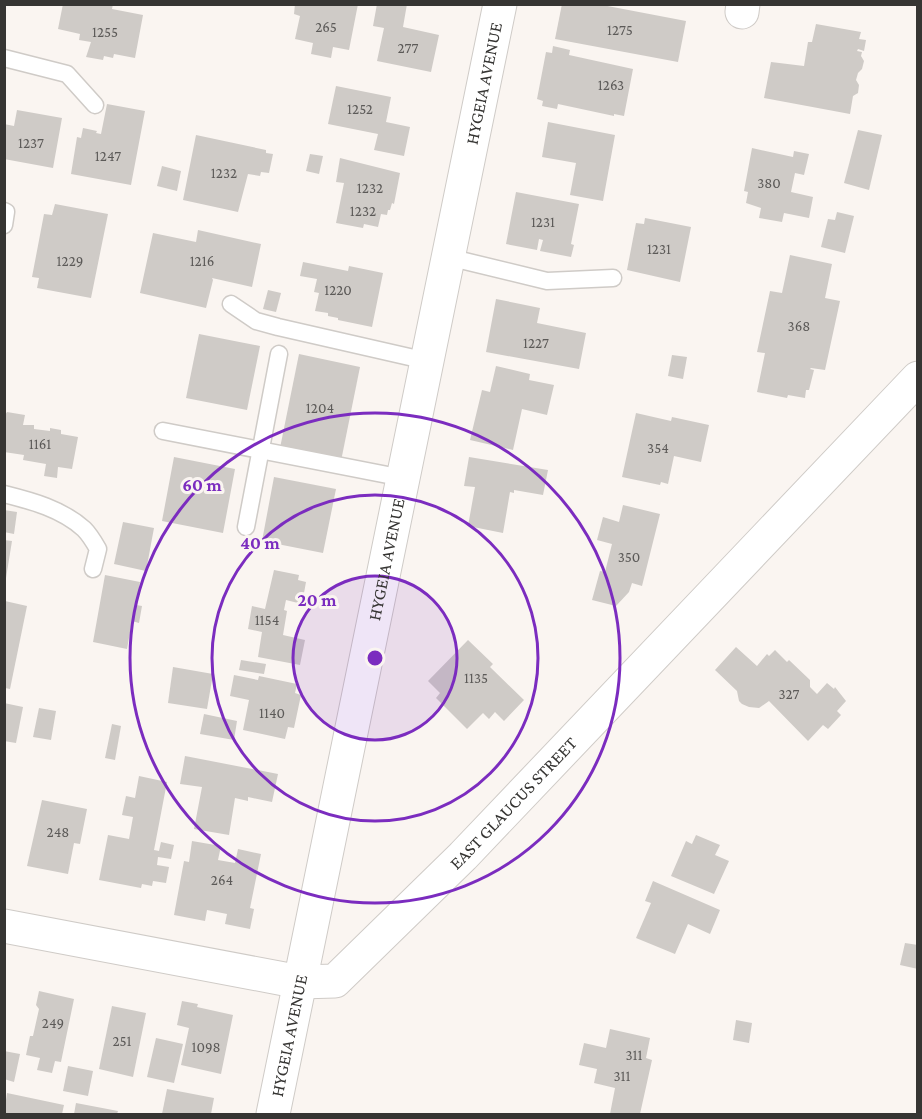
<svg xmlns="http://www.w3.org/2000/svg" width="922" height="1119" font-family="'Crimson Pro',serif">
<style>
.building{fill:#cfcbc7}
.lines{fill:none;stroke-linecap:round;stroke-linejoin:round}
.service-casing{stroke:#cfcbc7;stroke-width:19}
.minor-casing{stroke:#cfcbc7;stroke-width:35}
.service{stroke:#fff;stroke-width:16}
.minor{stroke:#fff;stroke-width:33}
.ring{fill:none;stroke:#7b2cbf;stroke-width:3}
.labels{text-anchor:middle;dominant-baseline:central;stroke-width:6;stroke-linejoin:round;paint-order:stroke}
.number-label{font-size:15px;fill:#5c5a58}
.street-label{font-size:18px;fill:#363533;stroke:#faf5f1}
.centre{fill:#7b2cbf;stroke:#faf5f1;stroke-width:3}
.ring-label{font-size:18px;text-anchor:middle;font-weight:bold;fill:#7b2cbf;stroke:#faf5f1;stroke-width:6;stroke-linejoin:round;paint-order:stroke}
</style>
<rect width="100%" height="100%" fill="#faf5f1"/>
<!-- building -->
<g class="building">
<path d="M63,4H113L112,9L143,15L135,58L114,54L113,58L104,56L103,60L86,57L91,42L79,40L80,34L58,29Z"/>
<path d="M295,4H358L349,50L333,47L331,58L311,54L313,43L295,39L300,16L294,14Z"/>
<path d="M377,4H407L403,27L439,35L431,72L377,61L384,28L373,26Z"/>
<path d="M562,4H597L686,21L678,62L555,39Z"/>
<path d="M816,24L861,32L859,39L866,40L864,51L858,49L857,51L862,52L861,56L864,61L862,69L858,73L856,80L859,85L858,93L853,96L850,114L764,98L771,62L804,66L808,42H812Z"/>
<path d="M553,46L570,50L569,55L633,69L624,116L614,114V116L558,104L557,109L542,106L543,101L537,99L546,52L552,53Z"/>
<path d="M336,86L391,97L386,122L410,127L404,156L374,150L378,134L328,124Z"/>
<path d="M107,104L145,111L131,185L71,174L77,137L81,138L83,128L97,131L96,133L101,134Z"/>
<path d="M17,110L62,118L53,168L4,159V124L14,126Z"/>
<path d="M548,122L615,135L603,201L570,195L576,163L542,157Z"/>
<path d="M858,130L882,135L869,190L844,183Z"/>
<path d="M196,135L266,150V153L273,154L269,173L261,172L260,176L248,174L238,212L183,200Z"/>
<path d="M752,148L793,157L794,151L809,154L804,175L795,173L791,192L813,197L809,218L784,213L782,222L759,218L761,208L746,203L748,192L744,191Z"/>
<path d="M310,154L323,156L319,174L306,171Z"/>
<path d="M340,158L400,173L394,204L392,203L390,210H388L387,215L381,214L378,227L364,224L363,228L336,223L344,183L336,182Z"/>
<path d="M162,166L181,171L177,191L157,186Z"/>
<path d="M516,192L579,204L571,244L574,245L571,257L540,251L543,240L539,239L537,250L506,244Z"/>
<path d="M55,204L108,214L91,298L37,288L39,278L32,277L44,214L52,215Z"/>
<path d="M837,212L854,216L845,253L821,247L828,219L835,220Z"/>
<path d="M645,218L691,227L680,282L627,270L636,223L644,224Z"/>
<path d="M198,230L261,244L252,287L212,278L213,280L206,308L140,293L153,233L196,242Z"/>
<path d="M790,255L832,264L825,298L840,301L825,370L811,368L810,369L814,370L809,390H806L805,398L788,395L787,398L757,392L765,353L757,352L770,291L782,293Z"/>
<path d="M303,262L348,271L349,266L383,273L372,327L338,320V318L328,316V313L315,311L319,293L314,292L317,279L300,276Z"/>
<path d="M268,290L281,293L276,312L263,309Z"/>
<path d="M496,299L540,308L537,323L586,333L579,369L486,352Z"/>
<path d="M199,334L260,346L247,410L186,398Z"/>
<path d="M299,354L360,367L341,461L280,448Z"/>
<path d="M672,355L687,357L683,379L668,376Z"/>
<path d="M496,366L530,374L529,380L554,385L547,415L522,409L513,450L470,440L482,390L490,392Z"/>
<path d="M7,412L25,415L23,425H34V429L50,431V428L61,430V434L78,437L72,469L58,467L57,478L44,476L46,464L23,460L24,455L4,452V417Z"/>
<path d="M636,413L671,421L672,417L709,425L701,462L674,456L668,484L661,482L660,485L622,477Z"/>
<path d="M174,457L235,469L223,533L162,521Z"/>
<path d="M469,457L548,470L543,495L514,490V493L510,492L503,533L468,526L475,487L464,486Z"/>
<path d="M274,477L336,489L323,553L262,541Z"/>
<path d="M623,505L660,514L642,586L632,583L629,592L616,606L592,600L600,571L605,572L612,544L597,540L603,517L619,522Z"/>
<path d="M4,510L17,512L14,534L4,532Z"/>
<path d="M123,522L154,528L146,571L114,564Z"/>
<path d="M4,540L12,541L6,578H4Z"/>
<path d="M274,570L299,575L298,580L306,582L302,604L286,600L284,610L287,611L283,635L305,640L300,665L258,657L262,632L248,629L252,606L265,609Z"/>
<path d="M105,575L140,582L136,605L142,606L139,623L132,621L127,649L93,642Z"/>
<path d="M5,601L27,606L10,689L5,688Z"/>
<path d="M468,640L493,664L490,667L524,700L504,721L495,712L489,719L483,713L467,729L436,698L440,693L428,681Z"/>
<path d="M736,647L757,666L767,654L769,656L775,650L787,662L789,660L810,680V687L817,694L827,683L834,689L835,687L846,701L837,711L841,715L828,729L823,725L808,741L769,701L759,708L749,707L742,704L739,701L737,691L715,670Z"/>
<path d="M241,660L266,664L264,674L239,670Z"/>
<path d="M173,667L213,674L207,709L168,703Z"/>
<path d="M234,675L258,680L259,676L297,684L295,693L301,695L294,728L288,727L285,739L243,730L249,700L230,696Z"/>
<path d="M4,703L23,707L16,743L4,741Z"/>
<path d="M39,708L56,711L51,740L33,737Z"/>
<path d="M204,714L237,721L234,740L200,734Z"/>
<path d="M112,724L121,726L115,760L105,758Z"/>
<path d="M185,756L278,774L272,802L248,797V801L235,798L229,835L194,829L202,787L180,784Z"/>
<path d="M139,776L167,782L154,850L159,851L161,842L174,845L171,859L158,857L157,865L169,867L166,883L153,881L152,886L142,884L141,888L99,880L108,835L129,839L133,817L122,815L126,796L135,798Z"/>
<path d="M42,800L87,809L80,844L74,843L68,874L27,866Z"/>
<path d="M696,835L720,845L715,855L729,861L714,894L671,876L686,841L692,844Z"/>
<path d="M192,841L221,846L218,860L235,863L238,849L261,854L250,908L254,909L250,929L225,924L227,914L207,910L205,921L174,915L184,861L189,862Z"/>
<path d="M653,881L720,910L710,934L688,924L675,954L636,938L651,903L645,901Z"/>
<path d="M905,943L918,945V969L900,965Z"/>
<path d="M39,991L74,999L61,1062L55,1061L52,1073L37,1070L40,1058L26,1055L30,1036H33L39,1009L36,1005Z"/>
<path d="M182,1001L198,1004L197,1007L233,1015L221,1074L181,1065L189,1028L177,1025Z"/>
<path d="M112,1006L146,1013L133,1077L99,1069Z"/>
<path d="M736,1020L752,1023L749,1043L733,1040Z"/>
<path d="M610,1029L650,1038L646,1058L652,1060L640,1114H610L615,1088L594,1083L597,1069L579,1065L584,1043L606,1048Z"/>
<path d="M156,1038L183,1044L174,1083L147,1077Z"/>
<path d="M4,1051L20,1054L14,1082L4,1079Z"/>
<path d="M68,1066L93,1071L88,1096L63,1091Z"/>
<path d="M167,1089L214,1098L211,1114H162Z"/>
<path d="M7,1093L64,1105L62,1114H4Z"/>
<path d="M76,1103L118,1111L117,1114H74Z"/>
</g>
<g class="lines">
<!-- service casing -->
<g class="service-casing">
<g id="service">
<path d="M4,58L67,74L95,105"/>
<path d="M4,211L6,212L4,225"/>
<path d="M448,257L547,281L613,278"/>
<path d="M231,304L256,321L278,327L427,361"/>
<path d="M163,431L403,478"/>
<path d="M4,494C32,501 62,509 84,529C89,534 94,542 98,549L93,569"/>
<path d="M246,527L279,354"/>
</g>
</g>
<!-- minor casing -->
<g class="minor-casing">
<g id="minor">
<path d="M742,12L743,4"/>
<path id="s1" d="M4,926L300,982L335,981L463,856L918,378"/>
<path id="s2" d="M273,1114L500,4"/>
</g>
</g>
<!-- service -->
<use href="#service" class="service"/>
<!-- minor -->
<use href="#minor" class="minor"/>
</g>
<!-- distance rings -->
<circle cx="375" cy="658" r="82" fill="#7b2cbf" fill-opacity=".12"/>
<g class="ring">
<circle cx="375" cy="658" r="82"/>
<circle cx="375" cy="658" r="163"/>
<circle cx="375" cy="658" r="245"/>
</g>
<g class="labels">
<!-- number labels -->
<g class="number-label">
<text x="326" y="27">265</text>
<text x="620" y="30">1275</text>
<text x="105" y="32">1255</text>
<text x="408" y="48">277</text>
<text x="611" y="85">1263</text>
<text x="360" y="109">1252</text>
<text x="31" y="143">1237</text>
<text x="108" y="156">1247</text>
<text x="224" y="173">1232</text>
<text x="769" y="183">380</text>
<text x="370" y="188">1232</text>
<text x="363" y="211">1232</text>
<text x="543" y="222">1231</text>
<text x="659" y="249">1231</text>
<text x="70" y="261">1229</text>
<text x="202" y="261">1216</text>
<text x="338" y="290">1220</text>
<text x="799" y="326">368</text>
<text x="536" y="343">1227</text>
<text x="320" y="408">1204</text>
<text x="40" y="444">1161</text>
<text x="658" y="448">354</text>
<text x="629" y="557">350</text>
<text x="267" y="620">1154</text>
<text x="476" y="678">1135</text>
<text x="789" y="694">327</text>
<text x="272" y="713">1140</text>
<text x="58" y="832">248</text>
<text x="222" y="880">264</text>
<text x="53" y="1023">249</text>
<text x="122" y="1041">251</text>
<text x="206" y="1047">1098</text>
<text x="634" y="1055">311</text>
<text x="622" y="1076">311</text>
</g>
<!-- street labels -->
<g class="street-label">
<text stroke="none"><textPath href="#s2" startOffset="1052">HYGEIA AVENUE</textPath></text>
<text stroke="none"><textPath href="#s2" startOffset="566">HYGEIA AVENUE</textPath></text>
<text stroke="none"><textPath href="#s1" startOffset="588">EAST GLAUCUS STREET</textPath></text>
<text stroke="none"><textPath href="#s2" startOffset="80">HYGEIA AVENUE</textPath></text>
</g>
</g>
<circle cx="375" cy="658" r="9" class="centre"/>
<g class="ring-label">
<text x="202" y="491">60 m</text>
<text x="260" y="549">40 m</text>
<text x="317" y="606">20 m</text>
</g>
<!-- border -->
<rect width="922" height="1119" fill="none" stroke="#363533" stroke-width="12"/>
</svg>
